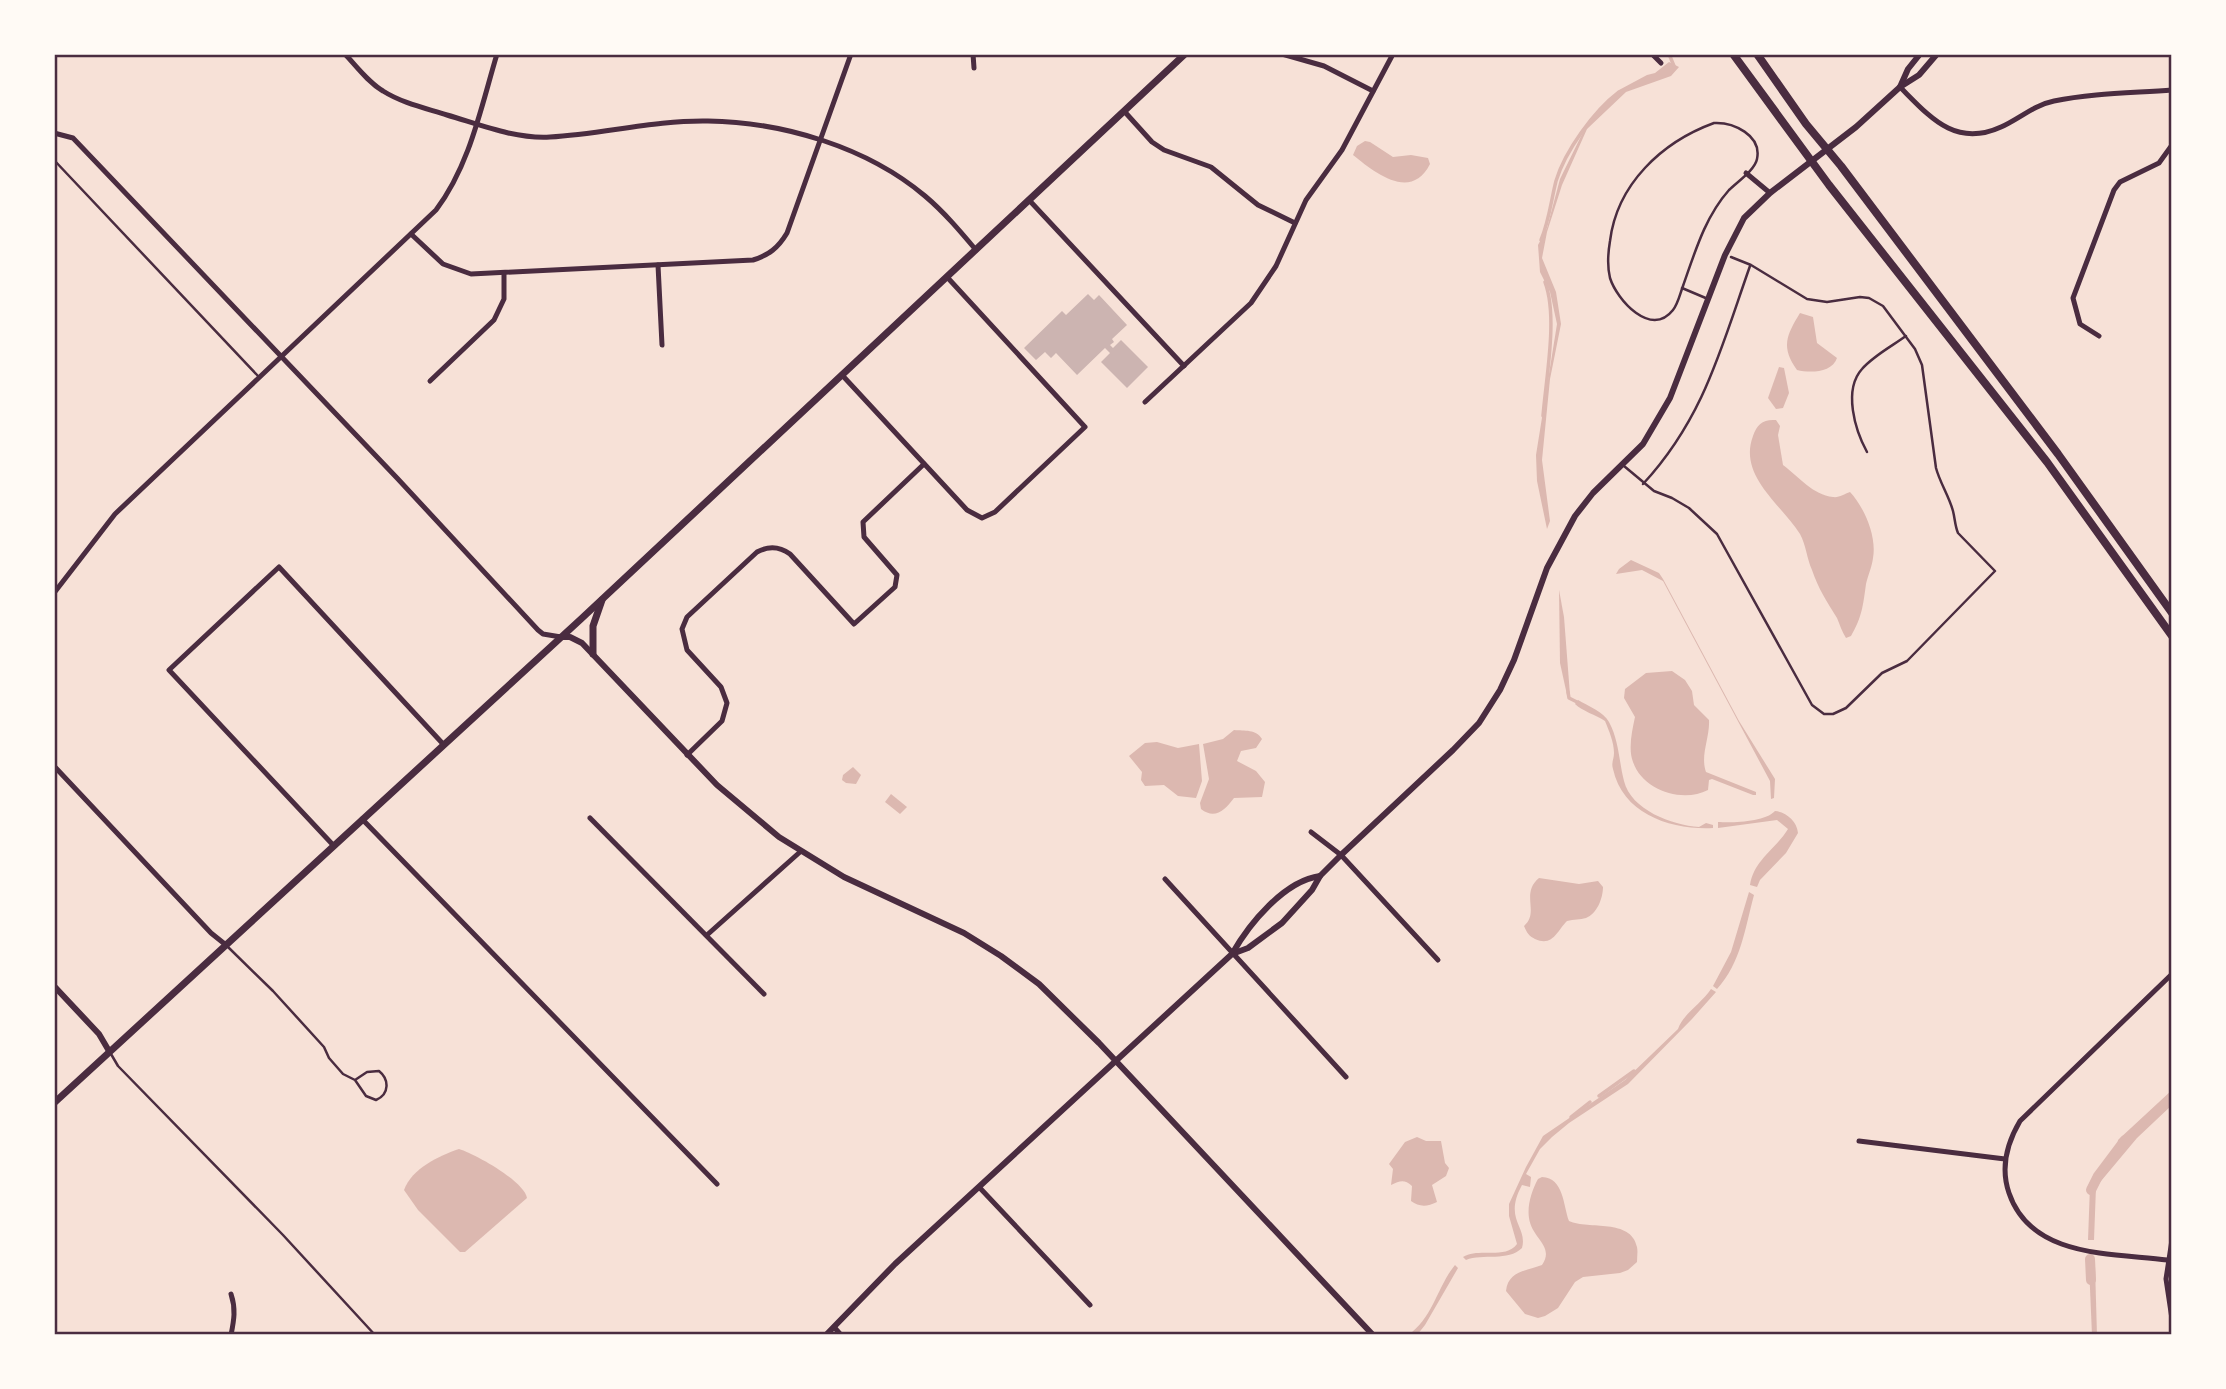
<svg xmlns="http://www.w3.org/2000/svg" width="2226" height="1389" font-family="'Archivo Narrow',sans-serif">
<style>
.water{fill:#dcb8b0}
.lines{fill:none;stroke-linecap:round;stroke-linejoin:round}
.stream{stroke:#dcb8b0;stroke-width:3.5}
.canal{stroke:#dcb8b0;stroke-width:10}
.building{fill:#ccb4b1}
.service{stroke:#4a2c40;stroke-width:2.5}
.minor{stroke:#4a2c40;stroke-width:5}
.tertiary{stroke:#4a2c40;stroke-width:6}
.secondary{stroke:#4a2c40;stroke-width:7}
.primary{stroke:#4a2c40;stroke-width:8}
.neatline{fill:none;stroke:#4a2c40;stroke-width:2.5}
</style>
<rect width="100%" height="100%" fill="#f7e1d7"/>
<!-- water -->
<g class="water">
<path d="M1669,62L1679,67L1671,76L1626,92L1587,129L1562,185L1547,232L1542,258L1556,292L1561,324L1550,379L1542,460L1550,521L1547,529L1537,481L1536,455L1557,324L1550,292L1540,272L1538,245L1547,228L1560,179L1585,128L1619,90L1647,75L1655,73Z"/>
<path d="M1365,141L1370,142L1393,157L1411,155L1428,158L1430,164C1411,202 1374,172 1353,155L1357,146Z"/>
<path d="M1800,313L1813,317L1817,343L1837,358C1832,373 1810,373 1797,370C1781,347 1786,336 1800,313Z"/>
<path d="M1779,367L1784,368L1789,393L1783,408L1776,409L1768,398Z"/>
<path d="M1776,420L1780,426L1778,435L1783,465C1799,477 1813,495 1833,497C1839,498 1844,494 1850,492C1864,507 1877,536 1873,558C1872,567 1868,575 1866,584C1863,606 1862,617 1851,636L1846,638C1842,632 1840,625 1837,618C1827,602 1818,588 1812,570C1807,559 1806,545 1800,534C1781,504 1738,476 1753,436C1757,424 1763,419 1776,420Z"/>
<path d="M1631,560L1659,573L1663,579L1739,721L1775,779L1774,798L1771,799L1770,781L1663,581L1642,570L1616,574L1619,569Z"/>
<path d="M1559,590L1564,617L1570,695H1567L1560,663Z"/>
<path d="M1672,671L1685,680L1692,691L1694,705L1709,720C1710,738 1700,755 1706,772L1756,792V795H1753L1712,779L1709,780L1708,790C1683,803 1643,791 1633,762C1628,749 1632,731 1635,717L1624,698L1625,689L1646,673Z"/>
<path d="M1578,700C1588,706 1604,712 1609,722C1619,740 1619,762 1624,781C1631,810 1672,825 1699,827L1706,823L1713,825V828C1672,830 1623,815 1613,769C1611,763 1614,759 1614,753C1614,742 1609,731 1605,721C1596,715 1582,711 1575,704Z"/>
<path d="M1234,730C1245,731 1256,729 1262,739L1256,748L1241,751L1237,761L1256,771L1265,782L1262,797L1234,798C1225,810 1215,820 1201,809L1200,803L1209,779L1203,744L1223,739Z"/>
<path d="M1157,742L1178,748L1199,744L1202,781L1196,798L1178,796L1164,785L1145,786L1141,780L1142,772L1129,756L1145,743Z"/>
<path d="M853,767L861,775L856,784L846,783L842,780L843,775Z"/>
<path d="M891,794L907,807L900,814L885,802Z"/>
<path d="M1775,811C1786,812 1797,821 1798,833L1786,853L1760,880L1757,887L1750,885C1754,860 1775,850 1788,829L1777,820L1718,828V822C1733,823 1765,822 1775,811Z"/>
<path d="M1539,878L1579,884L1598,881L1603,887C1603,898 1597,914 1586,918C1580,920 1574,919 1567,921C1557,931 1553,947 1535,939C1529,936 1527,933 1524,926C1540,912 1520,894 1539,878Z"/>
<path d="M1749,892L1754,895C1745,928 1741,963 1717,989L1713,986L1731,952Z"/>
<path d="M1711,989L1716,992L1692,1019L1628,1084L1569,1123L1552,1137L1540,1149L1526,1174L1531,1177L1530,1187L1522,1185C1503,1220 1528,1226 1522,1248C1508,1262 1483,1253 1466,1260L1463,1257C1479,1247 1505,1260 1517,1244L1509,1216V1204L1526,1167L1543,1136L1625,1080L1678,1029C1683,1014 1702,1003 1711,989Z"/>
<path d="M2172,1090V1105L2137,1138L2096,1187L2094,1240H2088L2090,1186L2117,1150L2118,1140Z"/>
<path d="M1417,1137L1426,1141H1441L1445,1163L1449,1168L1446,1176L1432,1185L1437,1202C1427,1207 1419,1207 1411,1201L1412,1186C1404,1179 1400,1181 1391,1185L1393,1169L1389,1164L1405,1142Z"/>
<path d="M459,1149C475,1154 524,1181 527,1198L465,1252H460L418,1210L404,1190C412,1168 439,1156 459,1149Z"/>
<path d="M1542,1177C1564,1178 1563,1205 1569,1221C1589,1230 1631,1218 1637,1247C1638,1252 1637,1257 1637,1262L1628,1270L1620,1273L1583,1277L1575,1282L1558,1308L1545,1316L1538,1318L1525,1314L1506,1291C1508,1271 1526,1271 1542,1265C1555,1246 1532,1239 1529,1218C1527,1205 1532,1190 1538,1179Z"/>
<path d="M1455,1265L1458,1268L1425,1325L1417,1335H1408C1433,1318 1437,1287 1455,1265Z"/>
<path d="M2089,1265L2095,1266L2097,1335H2092Z"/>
</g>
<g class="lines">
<!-- stream -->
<g class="stream">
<path d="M1669,54L1674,66"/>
<path d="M1541,240C1549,221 1551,201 1556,181C1565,151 1594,111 1619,92"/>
<path d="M1543,416C1546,378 1558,316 1545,282"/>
<path d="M1568,692L1569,698L1579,703"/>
<path d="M1599,1096L1634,1071"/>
<path d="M1571,1117L1590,1102"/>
</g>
<!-- canal -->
<g class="canal">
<path d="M2091,1190L2098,1176L2125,1140"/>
<path d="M2090,1259L2091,1280"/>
</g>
</g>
<!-- building -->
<path class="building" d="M1088,294L1094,300L1099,295L1127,325L1112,339L1114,342L1110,345L1113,348L1121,340L1148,367L1127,388L1101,362L1110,353L1105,348L1077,375L1056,353L1051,358L1045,352L1036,360L1024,348L1062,311L1066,315Z"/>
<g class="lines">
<!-- service -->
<g class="service">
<path d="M1714,123C1733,122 1762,135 1757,159C1755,170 1737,182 1729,190C1705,217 1695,252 1683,286C1680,294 1678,304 1673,310C1651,338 1617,300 1610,278C1607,266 1608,253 1610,241C1617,184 1662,142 1714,123Z"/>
<path d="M54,160L258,376"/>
<path d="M1682,288L1708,299"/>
<path d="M1867,452C1855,430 1843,390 1862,369C1873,356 1892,346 1906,336"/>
<path d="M1624,466L1654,491L1672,498L1689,508L1717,534L1812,705L1824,714H1833L1846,708L1882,673L1907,661L1995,571L1958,533C1955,526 1955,519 1953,511C1949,496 1940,483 1936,468L1922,365L1915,349L1883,306L1869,298L1860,297L1827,302L1807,299L1751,265L1731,257"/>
<path d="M1643,484C1704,418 1721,348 1750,266"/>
<path d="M228,947L273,991L324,1047L329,1058L343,1074L355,1080L366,1096L376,1100C390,1094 389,1079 379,1071L367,1072L355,1080"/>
<path d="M111,1054L118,1066L283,1235L375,1335"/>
</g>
<!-- minor -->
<g class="minor">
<path d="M345,54C357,67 368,82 383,91C402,103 425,108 447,115C481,125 515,139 550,137C603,134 655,120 708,121C783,122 867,147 925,196C944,212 960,231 976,250"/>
<path d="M973,54L974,68"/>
<path d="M1282,54L1324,66L1373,91"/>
<path d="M1652,54L1661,63"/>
<path d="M1900,87C1930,117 1955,148 2001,127C2019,119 2034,105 2054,101C2092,93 2133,93 2172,90"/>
<path d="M1124,111L1152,142L1164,150L1211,167L1258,205L1295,223"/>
<path d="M54,133L73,138L397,478L538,630L543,634L561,637"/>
<path d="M1746,173L1770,193"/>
<path d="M1029,200L1184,366"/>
<path d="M411,234L443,264L471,274L753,260C769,255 778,248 787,233L851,54"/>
<path d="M658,265L662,345"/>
<path d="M2099,336L2080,324L2073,298L2114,190L2120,182L2159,163L2172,145"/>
<path d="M842,375L967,510L982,518L995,512L1085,427L947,277"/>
<path d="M430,381L494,320L504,299V274"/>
<path d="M1145,402L1251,303L1276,266L1306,200L1342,150L1393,54"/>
<path d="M54,593L115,514L436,210C470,165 481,107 497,54"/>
<path d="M687,755L722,721L727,703L721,687L687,650L682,629L687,617L757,552C768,546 779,546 790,554L854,624L895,587L897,575L864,537L863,522L924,464"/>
<path d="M54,766L211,933L226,945"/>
<path d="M590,818L764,994"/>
<path d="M362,819L717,1184"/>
<path d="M1311,832L1341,855L1438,960"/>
<path d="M334,846L169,670L279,567L444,745"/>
<path d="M1165,879L1346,1077"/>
<path d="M707,935L800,852"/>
<path d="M1859,1141L2005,1159"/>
<path d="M979,1187L1090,1305"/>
<path d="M2172,1240L2166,1279L2172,1319"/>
<path d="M2167,1260C2111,1253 2031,1258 2009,1193C2000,1167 2007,1143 2020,1121L2172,974"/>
<path d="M231,1294C236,1309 234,1320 231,1335"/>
<path d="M834,1327L841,1335"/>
</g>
<!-- tertiary -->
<g class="tertiary">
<path d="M1900,87L1908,69L1920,54"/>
<path d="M561,637H570L582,643L717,785L779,837L844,877L964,933L1001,956L1039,984L1099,1043L1373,1335"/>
<path d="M1232,954L1248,948L1282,923L1312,890L1320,876L1341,855L1453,750L1479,723L1500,690L1514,660L1547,568L1575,516L1593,493L1643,444L1670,398L1725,255L1744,218L1770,193L1856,127L1900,87L1919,75L1937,54"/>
<path d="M54,986L99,1034L109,1051"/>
<path d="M826,1335L895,1264L1232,954C1249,924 1284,881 1320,876"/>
</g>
<!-- secondary -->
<g class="secondary">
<path d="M593,654V626L602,600"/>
<path d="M54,1103L581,619L1185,54"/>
</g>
<!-- primary -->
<g class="primary">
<path d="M1733,54L1829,185L2047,462L2172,636"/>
<path d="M1757,54L1806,124L1841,166L2058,454L2172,613"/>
</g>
</g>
<!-- border -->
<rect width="2226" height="1389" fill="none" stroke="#fffaf5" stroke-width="112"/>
<rect x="56" y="56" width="2114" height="1277" class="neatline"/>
</svg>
